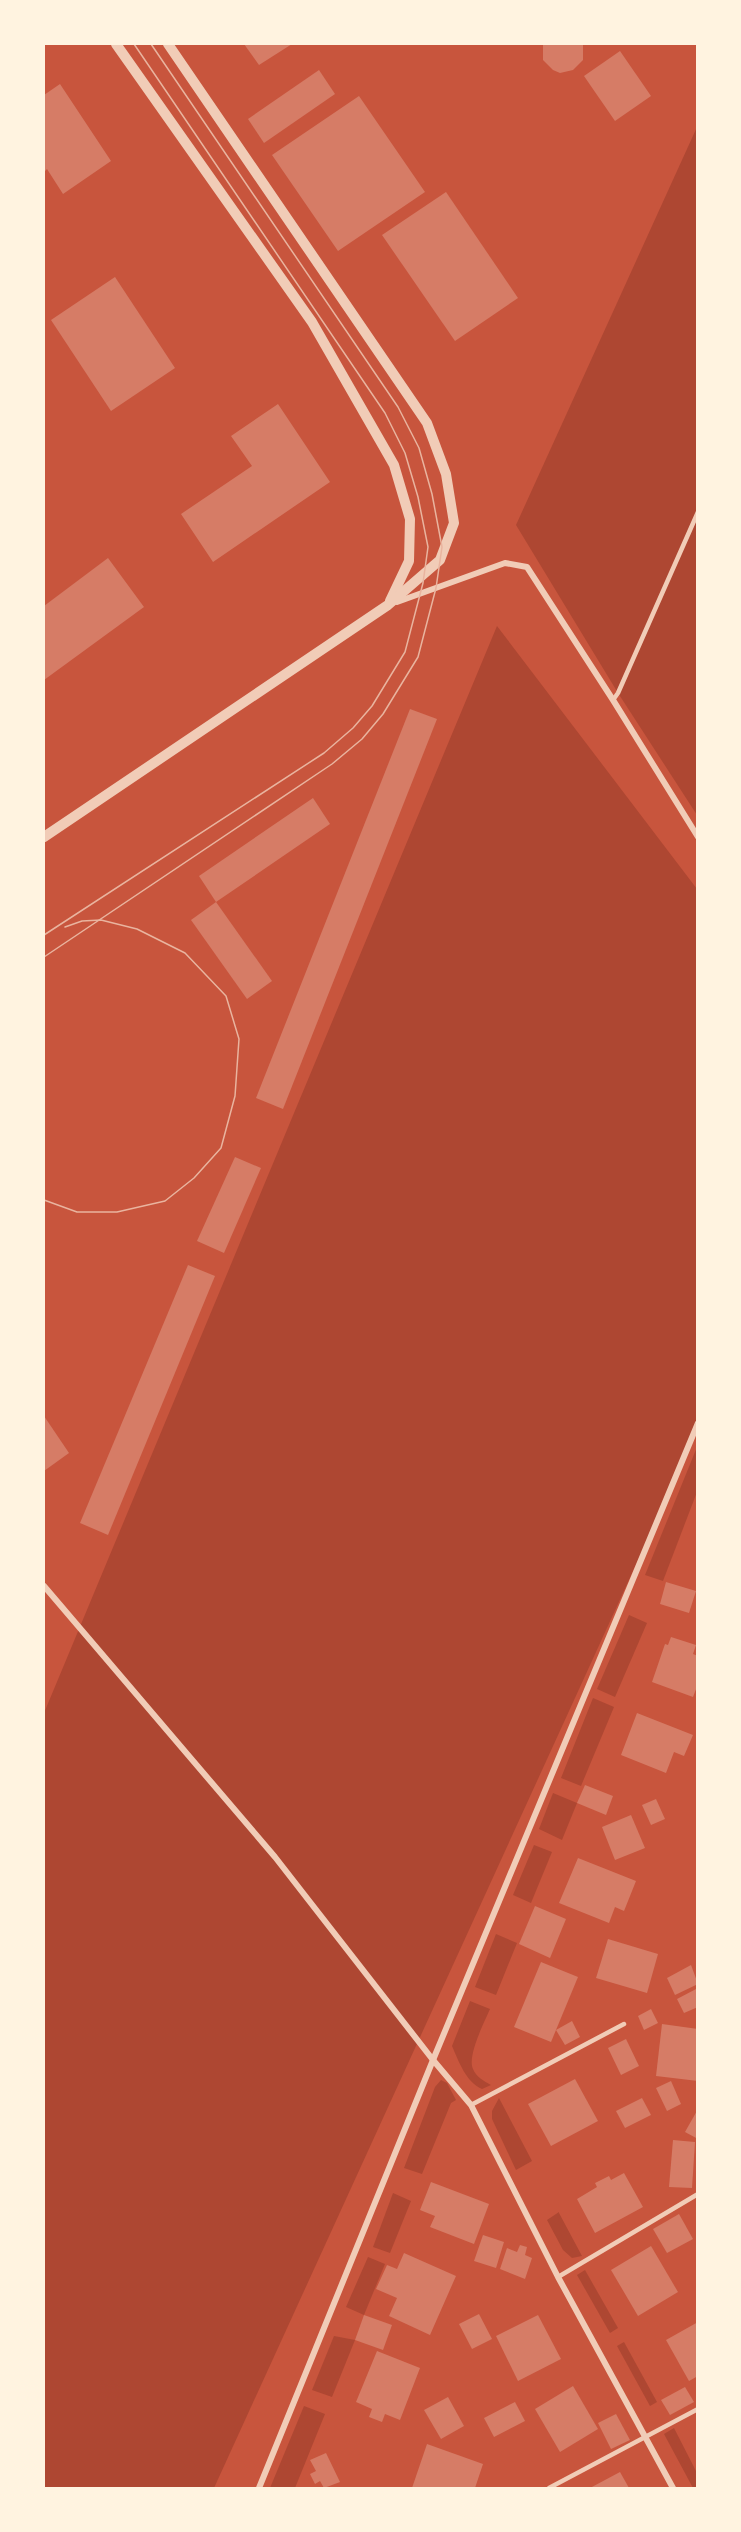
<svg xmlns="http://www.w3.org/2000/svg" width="741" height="2532" font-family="'Golos Text',sans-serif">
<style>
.green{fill:#ae4732}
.building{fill:#d67c66}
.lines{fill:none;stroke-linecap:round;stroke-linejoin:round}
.service{stroke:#f1ccb7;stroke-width:4.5}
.minor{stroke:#f1ccb7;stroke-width:6}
.tertiary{stroke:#f1ccb7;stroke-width:10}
.tram{stroke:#e9b49f;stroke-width:1.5}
</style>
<rect width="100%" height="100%" fill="#c8553d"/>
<!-- green -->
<g class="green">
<path d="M697,127V815L618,693L516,525Z"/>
<path d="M497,626L697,889V1431L214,2488H44V1713Z"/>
<path d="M697,1447V1492L663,1581L645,1575Z"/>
<path d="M629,1615L647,1623L615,1697L597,1689Z"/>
<path d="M593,1698L614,1707L581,1786L561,1778Z"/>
<path d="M553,1793L577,1803L562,1840L539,1829Z"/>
<path d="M534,1845L552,1852L531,1903L513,1895Z"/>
<path d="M496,1934L517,1943L496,1995L475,1987Z"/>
<path d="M470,2001L490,2009C484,2023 467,2056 473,2069C476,2077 484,2081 491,2085L482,2089C466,2082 459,2062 452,2046Z"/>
<path d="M441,2080L447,2083L456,2100L451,2103L422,2174L404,2168L435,2087Z"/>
<path d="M499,2098L532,2161L516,2170L492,2119V2111Z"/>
<path d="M393,2193L411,2201L390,2253L373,2247Z"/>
<path d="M559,2212V2213L582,2256L572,2258L563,2250L547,2220Z"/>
<path d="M368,2257L385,2264L364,2315L346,2307Z"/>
<path d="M585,2270L618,2328L610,2333L577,2275Z"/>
<path d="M334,2336L355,2340L332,2397L312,2390Z"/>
<path d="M624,2342L657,2402L650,2406L617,2346Z"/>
<path d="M304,2406L325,2414L295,2488H270Z"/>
<path d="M674,2428L697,2473V2488H693L664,2434Z"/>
</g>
<!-- building -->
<g class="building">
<path d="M244,44H292L259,65Z"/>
<path d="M543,44H583V60L573,70L560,73L553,70L543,60Z"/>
<path d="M620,51L651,96L615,121L584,76Z"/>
<path d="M319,70L335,94L264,143L248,119Z"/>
<path d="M60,84L111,161L63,194L47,169L44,172V95Z"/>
<path d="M359,96L425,192L338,251L272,155Z"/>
<path d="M446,192L518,298L455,341L382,235Z"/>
<path d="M115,277L175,368L111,411L51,320Z"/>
<path d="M278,404L330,482L213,562L181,514L252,466L231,436Z"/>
<path d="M108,558L144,607L44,680V606Z"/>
<path d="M410,709L437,719L283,1109L256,1098Z"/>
<path d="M313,798L330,824L216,902L199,876Z"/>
<path d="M216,902L272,981L247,999L191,920Z"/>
<path d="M235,1157L261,1168L224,1253L197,1241Z"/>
<path d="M188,1265L215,1276L108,1535L80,1523Z"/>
<path d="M44,1416L69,1453L44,1471Z"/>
<path d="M666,1582L696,1591L689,1613L660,1604Z"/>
<path d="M671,1637L696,1645L693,1654L698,1656V1684L693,1697L652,1682L665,1644L668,1645Z"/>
<path d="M637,1713L693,1735L684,1756L674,1752L666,1773L621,1755Z"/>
<path d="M585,1785L613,1796L606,1815L577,1803Z"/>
<path d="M656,1799L665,1819L651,1825L642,1805Z"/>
<path d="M631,1815L645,1848L615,1860L602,1827Z"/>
<path d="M578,1858L636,1881L624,1911L615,1907L609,1923L559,1903Z"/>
<path d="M535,1906L566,1919L550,1958L519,1944Z"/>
<path d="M608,1939L658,1954L647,1993L596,1978Z"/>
<path d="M541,1962L578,1977L551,2042L514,2027Z"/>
<path d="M691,1965L698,1984L675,1995L667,1978Z"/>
<path d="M698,1988V2007L684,2013L677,1999Z"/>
<path d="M651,2009L658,2023L644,2030L638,2016Z"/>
<path d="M572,2021L580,2037L565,2045L556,2030Z"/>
<path d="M662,2024L698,2029V2081L656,2076Z"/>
<path d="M626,2039L639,2066L621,2075L608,2048Z"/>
<path d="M575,2079L598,2121L551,2146L528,2104Z"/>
<path d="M671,2081L681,2104L667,2111L656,2088Z"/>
<path d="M642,2098L651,2115L625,2128L616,2111Z"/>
<path d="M698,2109V2139L685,2132Z"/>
<path d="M673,2140L695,2142L692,2188L669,2187Z"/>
<path d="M624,2173L643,2207L595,2233L577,2199L597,2187L595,2183L609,2176L611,2180Z"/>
<path d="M431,2182L489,2204L474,2244L430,2227L435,2216L420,2210Z"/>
<path d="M679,2214L693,2239L667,2253L653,2229Z"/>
<path d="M483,2235L504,2242L496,2268L474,2261Z"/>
<path d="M520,2245L527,2247L525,2255L532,2258L525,2279L500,2269L507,2248L517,2252Z"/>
<path d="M651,2246L678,2292L638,2316L611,2270Z"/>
<path d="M404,2253L456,2276L430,2335L389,2316L397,2298L376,2289L387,2265L397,2269Z"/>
<path d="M479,2314L492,2339L472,2349L459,2324Z"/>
<path d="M364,2315L392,2325L383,2350L355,2340Z"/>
<path d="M538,2315L561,2359L518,2381L496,2336Z"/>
<path d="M698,2322V2376L689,2381L666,2340Z"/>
<path d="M377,2351L420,2368L400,2420L385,2414L382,2422L369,2417L372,2409L356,2402Z"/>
<path d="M573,2386L598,2429L560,2452L535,2409Z"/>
<path d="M685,2387L694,2402L670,2415L661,2400Z"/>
<path d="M448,2397L464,2426L441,2439L424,2410Z"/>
<path d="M515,2402L525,2421L494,2437L484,2418Z"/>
<path d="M616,2414L630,2440L611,2449L598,2423Z"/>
<path d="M427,2444L483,2464L475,2488H412Z"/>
<path d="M326,2453L340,2482L324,2488L320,2481L315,2484L310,2474L316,2471L310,2460Z"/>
<path d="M620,2472L629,2488H590Z"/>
</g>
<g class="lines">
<!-- service -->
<g class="service">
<path d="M613,700L618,693L698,512"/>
<path d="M471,2105L624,2024"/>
<path d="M558,2277L698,2194"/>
<path d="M549,2488L698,2409"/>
</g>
<!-- minor -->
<g class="minor">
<path d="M397,602L505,563L527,567L613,700L698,837"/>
<path d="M44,1586L275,1857L433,2060L471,2105L558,2277L673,2488"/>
<path d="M259,2488L433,2060L698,1423"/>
</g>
<!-- tertiary -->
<g class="tertiary">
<path d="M116,44L312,322L394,465L410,519L409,561L390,601"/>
<path d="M44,837L388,605L440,560L454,523L446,474L427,423L168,44"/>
</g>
<!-- tram -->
<g class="tram">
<path d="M44,935L324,753L353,728L372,706L405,652L423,583L428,547L418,497L405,453L385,413L134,44"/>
<path d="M44,957L332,764L362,739L383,714L418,657L436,588L442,547L432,494L419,448L398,407L151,44"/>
<path d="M44,1200L77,1212H117L165,1201L194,1178L221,1148L235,1096L239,1039L226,996L185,953L137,929L101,920L82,921L65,927"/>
</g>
</g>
<!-- border -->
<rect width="741" height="2532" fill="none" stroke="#fff3e0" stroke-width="90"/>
</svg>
